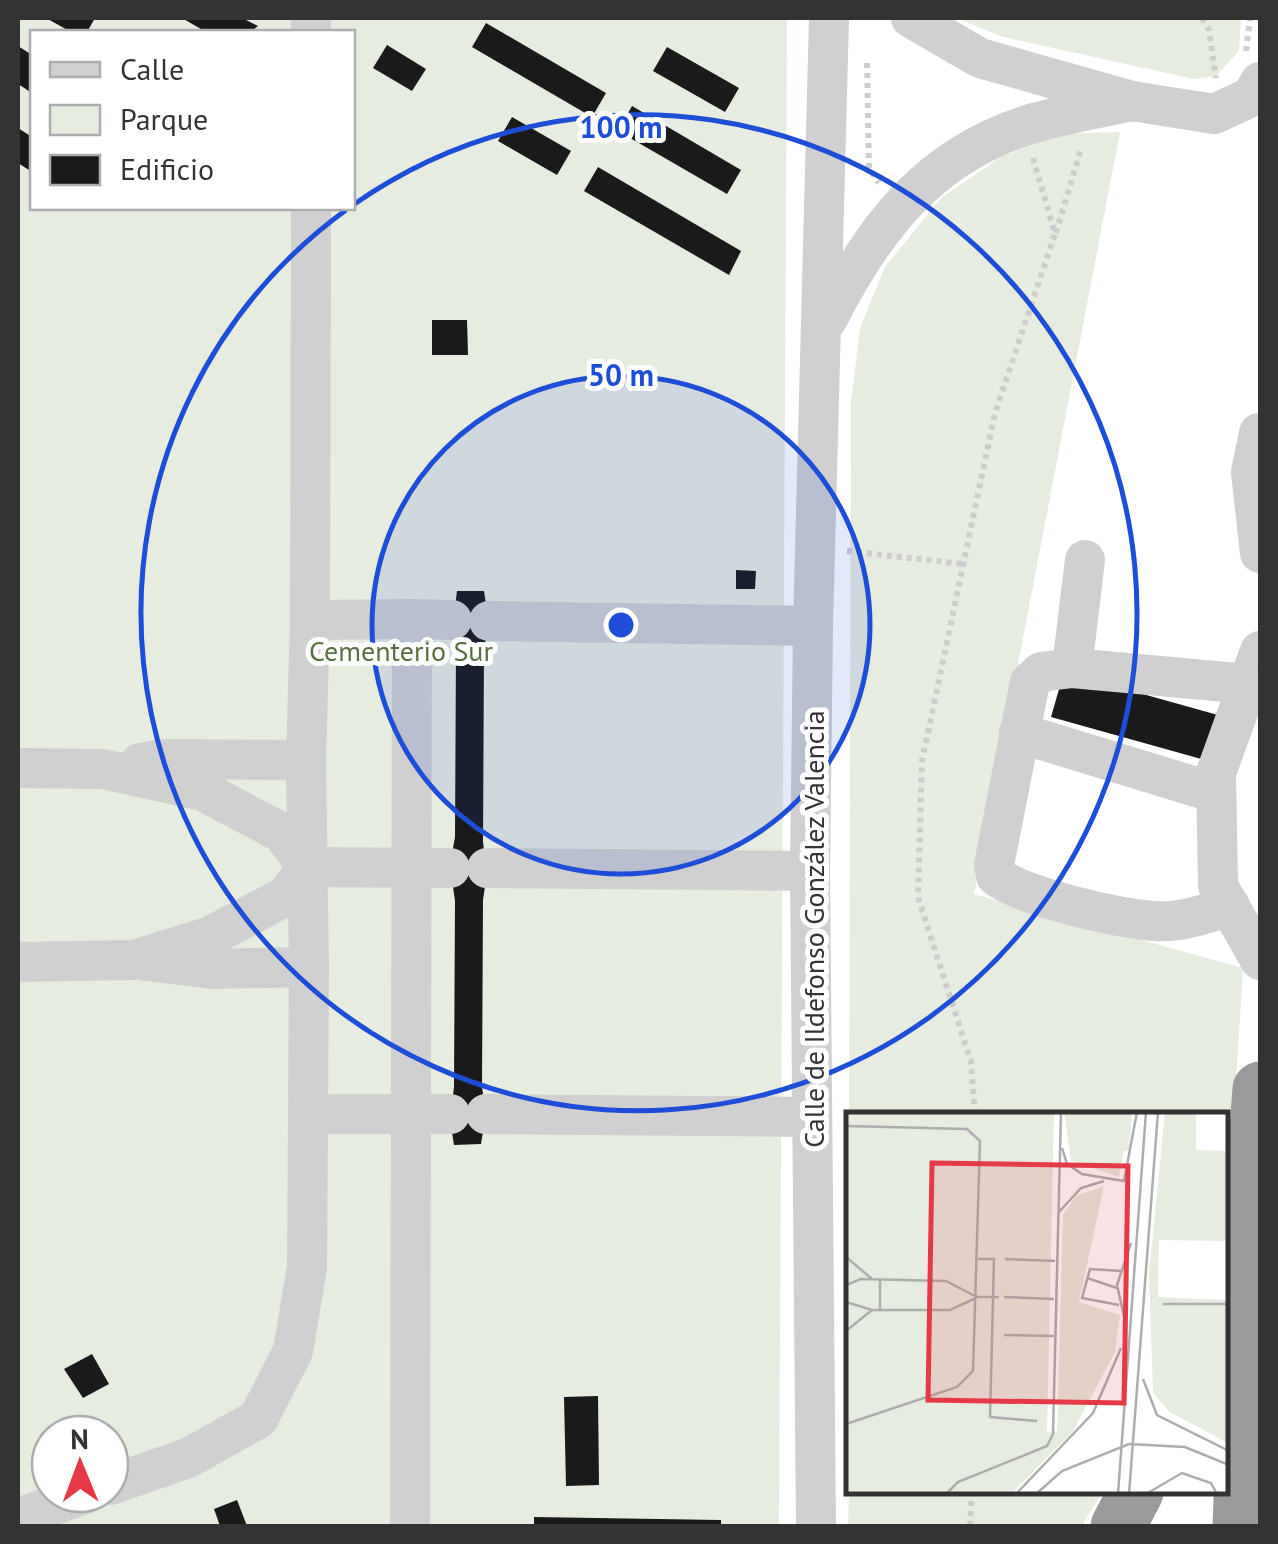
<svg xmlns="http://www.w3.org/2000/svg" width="1278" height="1544" font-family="'PT Sans',sans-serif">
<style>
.green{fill:#e6ecdf;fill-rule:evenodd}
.building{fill:#1a1a1a}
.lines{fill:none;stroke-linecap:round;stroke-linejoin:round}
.path{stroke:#cdcdcd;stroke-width:6;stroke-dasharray:5 5;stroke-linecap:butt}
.minor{stroke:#d0d0d0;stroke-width:40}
.highway{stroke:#9a9a9a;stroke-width:55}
.ring{fill:none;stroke:#1d4ed8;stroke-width:5}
.labels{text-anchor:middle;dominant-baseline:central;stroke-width:10;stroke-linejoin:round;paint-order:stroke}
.park-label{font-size:28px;fill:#56703f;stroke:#fff}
.street-label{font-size:28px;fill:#333;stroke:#fff}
.inset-road{fill:none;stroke:#adadad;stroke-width:2.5}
.view{fill:#e63946;fill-opacity:0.15;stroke:#e63946;stroke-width:5}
.inset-edge{fill:none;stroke:#333;stroke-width:5}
.centre{fill:#1d4ed8;stroke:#fff;stroke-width:5}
.ring-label{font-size:30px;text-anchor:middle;font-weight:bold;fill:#1d4ed8;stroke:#fff;stroke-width:10;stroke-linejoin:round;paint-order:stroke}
</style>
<rect width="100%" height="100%" fill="#fff"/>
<!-- green -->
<g class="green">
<path d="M18,18H787L779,1526H18ZM32,32H352V208H32ZM50,1434H110V1494H50Z"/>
<path d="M956,18H1241L1239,51L1216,76L1194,79L1003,37Z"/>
<path d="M1120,132L974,894L1243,968L1235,1098L1226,1149V1114H849L851,402L860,328L885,267L941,198L1001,157L1059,134Z"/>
<path d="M849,1492H1102L1082,1526H848Z"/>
</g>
<!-- building -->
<g class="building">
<path d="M46,18H95L87,32H71Z"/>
<path d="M182,18H242L258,26L250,32H206Z"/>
<path d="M486,23L606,93L592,117L472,47Z"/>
<path d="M387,45L426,69L412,91L373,68Z"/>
<path d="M18,46L32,55V93L18,84Z"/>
<path d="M667,47L739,88L725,112L653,71Z"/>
<path d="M632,106L741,170L727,194L618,131Z"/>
<path d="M512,117L571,151L557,175L498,141Z"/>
<path d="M18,128L32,137V172L18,163Z"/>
<path d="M598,167L741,251L729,275L584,191Z"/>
<path d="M432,320H467L468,355H432Z"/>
<path d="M736,570L756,571L755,589H736Z"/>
<path d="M457,591H484L489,624L484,649L483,842L487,873L483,900L482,1087L486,1114L481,1144L454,1145L450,1120L454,1087L455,901L450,865L455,837L456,647L452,630Z"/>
<path d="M1064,672L1225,717L1212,762L1051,717Z"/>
<path d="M92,1354L109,1384L83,1398L64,1369Z"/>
<path d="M598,1396L599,1485L566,1486L564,1397Z"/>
<path d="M237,1500L247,1526H220L214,1509Z"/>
<path d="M534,1517L721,1520V1526H534Z"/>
</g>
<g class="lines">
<!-- path -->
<g class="path">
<path d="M1202,18L1209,30L1216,78"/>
<path d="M1246,51L1250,18"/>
<path d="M867,63L869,168L879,183"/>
<path d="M1056,233L1081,149"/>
<path d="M847,551L963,564"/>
<path d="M975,1114L971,1062L918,897L922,761L995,413L1055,234L1033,158"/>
<path d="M970,1526L972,1492"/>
</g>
<!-- minor -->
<g class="minor">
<path d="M911,18L980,58L1132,101L1214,114L1251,97L1260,82"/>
<path d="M311,32V18"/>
<path d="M827,320C874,227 930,154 1034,123C1066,114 1100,108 1132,101"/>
<path d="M1259,433L1251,472L1260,553"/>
<path d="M412,619L452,620"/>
<path d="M310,620L412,619L410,1526"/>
<path d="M489,621L813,626"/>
<path d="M1260,651L1216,773L1218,886L1260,960"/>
<path d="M1072,668L1085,560"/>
<path d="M1019,733L1216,793"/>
<path d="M140,763L164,759L306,760"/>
<path d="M18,768L103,769L203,791L282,833L307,867"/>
<path d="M307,867L450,868"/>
<path d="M487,868L810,871"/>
<path d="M1230,906C1205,914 1180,923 1153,921C1117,918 1023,897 996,876L994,865L1030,682L1041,672L1072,668L1248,684"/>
<path d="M147,961L211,969L309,967"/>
<path d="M18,962L133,960L211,936L286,896L307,867"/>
<path d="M308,1114H450"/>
<path d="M486,1114L812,1117"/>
<path d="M110,1485L188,1458L258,1419L293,1351L307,1267L309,967L306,760L310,620L311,208"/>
<path d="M18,1518L85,1494"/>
<path d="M816,1526L810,871L813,626L829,18"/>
</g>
<!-- highway -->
<g class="highway">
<path d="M1118,1526L1136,1492"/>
<path d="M1240,1526L1253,1182L1260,1089"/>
</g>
</g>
<!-- distance rings -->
<circle cx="621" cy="625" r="249" fill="#1d4ed8" fill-opacity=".12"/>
<g class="ring">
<circle cx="621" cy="625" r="249"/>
<path d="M353 205A498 498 0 1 1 346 210"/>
</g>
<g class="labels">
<!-- park labels -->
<g class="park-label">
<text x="401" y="650">Cementerio Sur</text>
</g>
<!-- street labels -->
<g class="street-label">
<text transform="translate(813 929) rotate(-90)">Calle de Ildefonso González Valencia</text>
</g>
</g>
<!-- overview -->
<g transform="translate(846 1112)">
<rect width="382" height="382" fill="#fff"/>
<path d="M0,0H208L201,321L211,319L217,103L230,84L258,74L233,190L274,203L269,240L227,319L165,382H0ZM218,0H286L283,39H278L273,65L225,49ZM319,0H350V38L382,39V129L313,128L312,185L382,188V331L324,300L307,281L303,161Z" fill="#e6ecdf"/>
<path class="inset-road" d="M0,14L121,17L134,29L127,259L111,275L0,312M216,36L221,52L236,62L278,69L291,0M213,100L235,76L258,69M0,145L26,167M132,147H148L144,305L191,309M159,147L209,149M241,166L271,176M0,173L15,167L100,169L131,185H153M158,185L208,187M0,190L26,198H104L130,186M317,192H383M273,193L236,186L244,157L276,159M34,199V167M278,204L271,173L285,131M0,219L26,198M158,223L208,224M297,267L311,303L383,339M100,382L112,370L201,334L207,322L215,0M170,382L247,301L275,236M190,382L216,359L283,332L339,335L383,353M272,382L300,0M283,382L312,0M300,382L336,361L365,371L371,382"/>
<path class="view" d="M86,51L282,54L278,291L82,288Z"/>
<rect width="382" height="382" class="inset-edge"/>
</g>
<circle cx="621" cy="625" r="15" class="centre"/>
<g class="ring-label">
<text x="621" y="138">100 m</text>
<text x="621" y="386">50 m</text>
</g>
<!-- border -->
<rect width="1278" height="1544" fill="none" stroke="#333333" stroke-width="40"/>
<!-- legend -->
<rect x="30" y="30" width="325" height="180" fill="#ffffff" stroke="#adadad" stroke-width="2.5"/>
<rect x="50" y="62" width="50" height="15" fill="#d0d0d0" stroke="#adadad" stroke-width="2.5"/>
<text x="120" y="80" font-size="30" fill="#333333">Calle</text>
<rect x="50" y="105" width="50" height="30" fill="#e6ecdf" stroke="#adadad" stroke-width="2.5"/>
<text x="120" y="130" font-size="30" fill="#333333">Parque</text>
<rect x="50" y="155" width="50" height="30" fill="#1a1a1a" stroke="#adadad" stroke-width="2.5"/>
<text x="120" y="180" font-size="30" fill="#333333">Edificio</text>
<!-- north arrow -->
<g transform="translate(80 1464) rotate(359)"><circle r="48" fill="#ffffff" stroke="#adadad" stroke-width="2.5"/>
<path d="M0-8L18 38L0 25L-18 38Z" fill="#e63946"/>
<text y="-15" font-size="28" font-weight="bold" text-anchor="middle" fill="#333333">N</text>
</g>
</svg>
